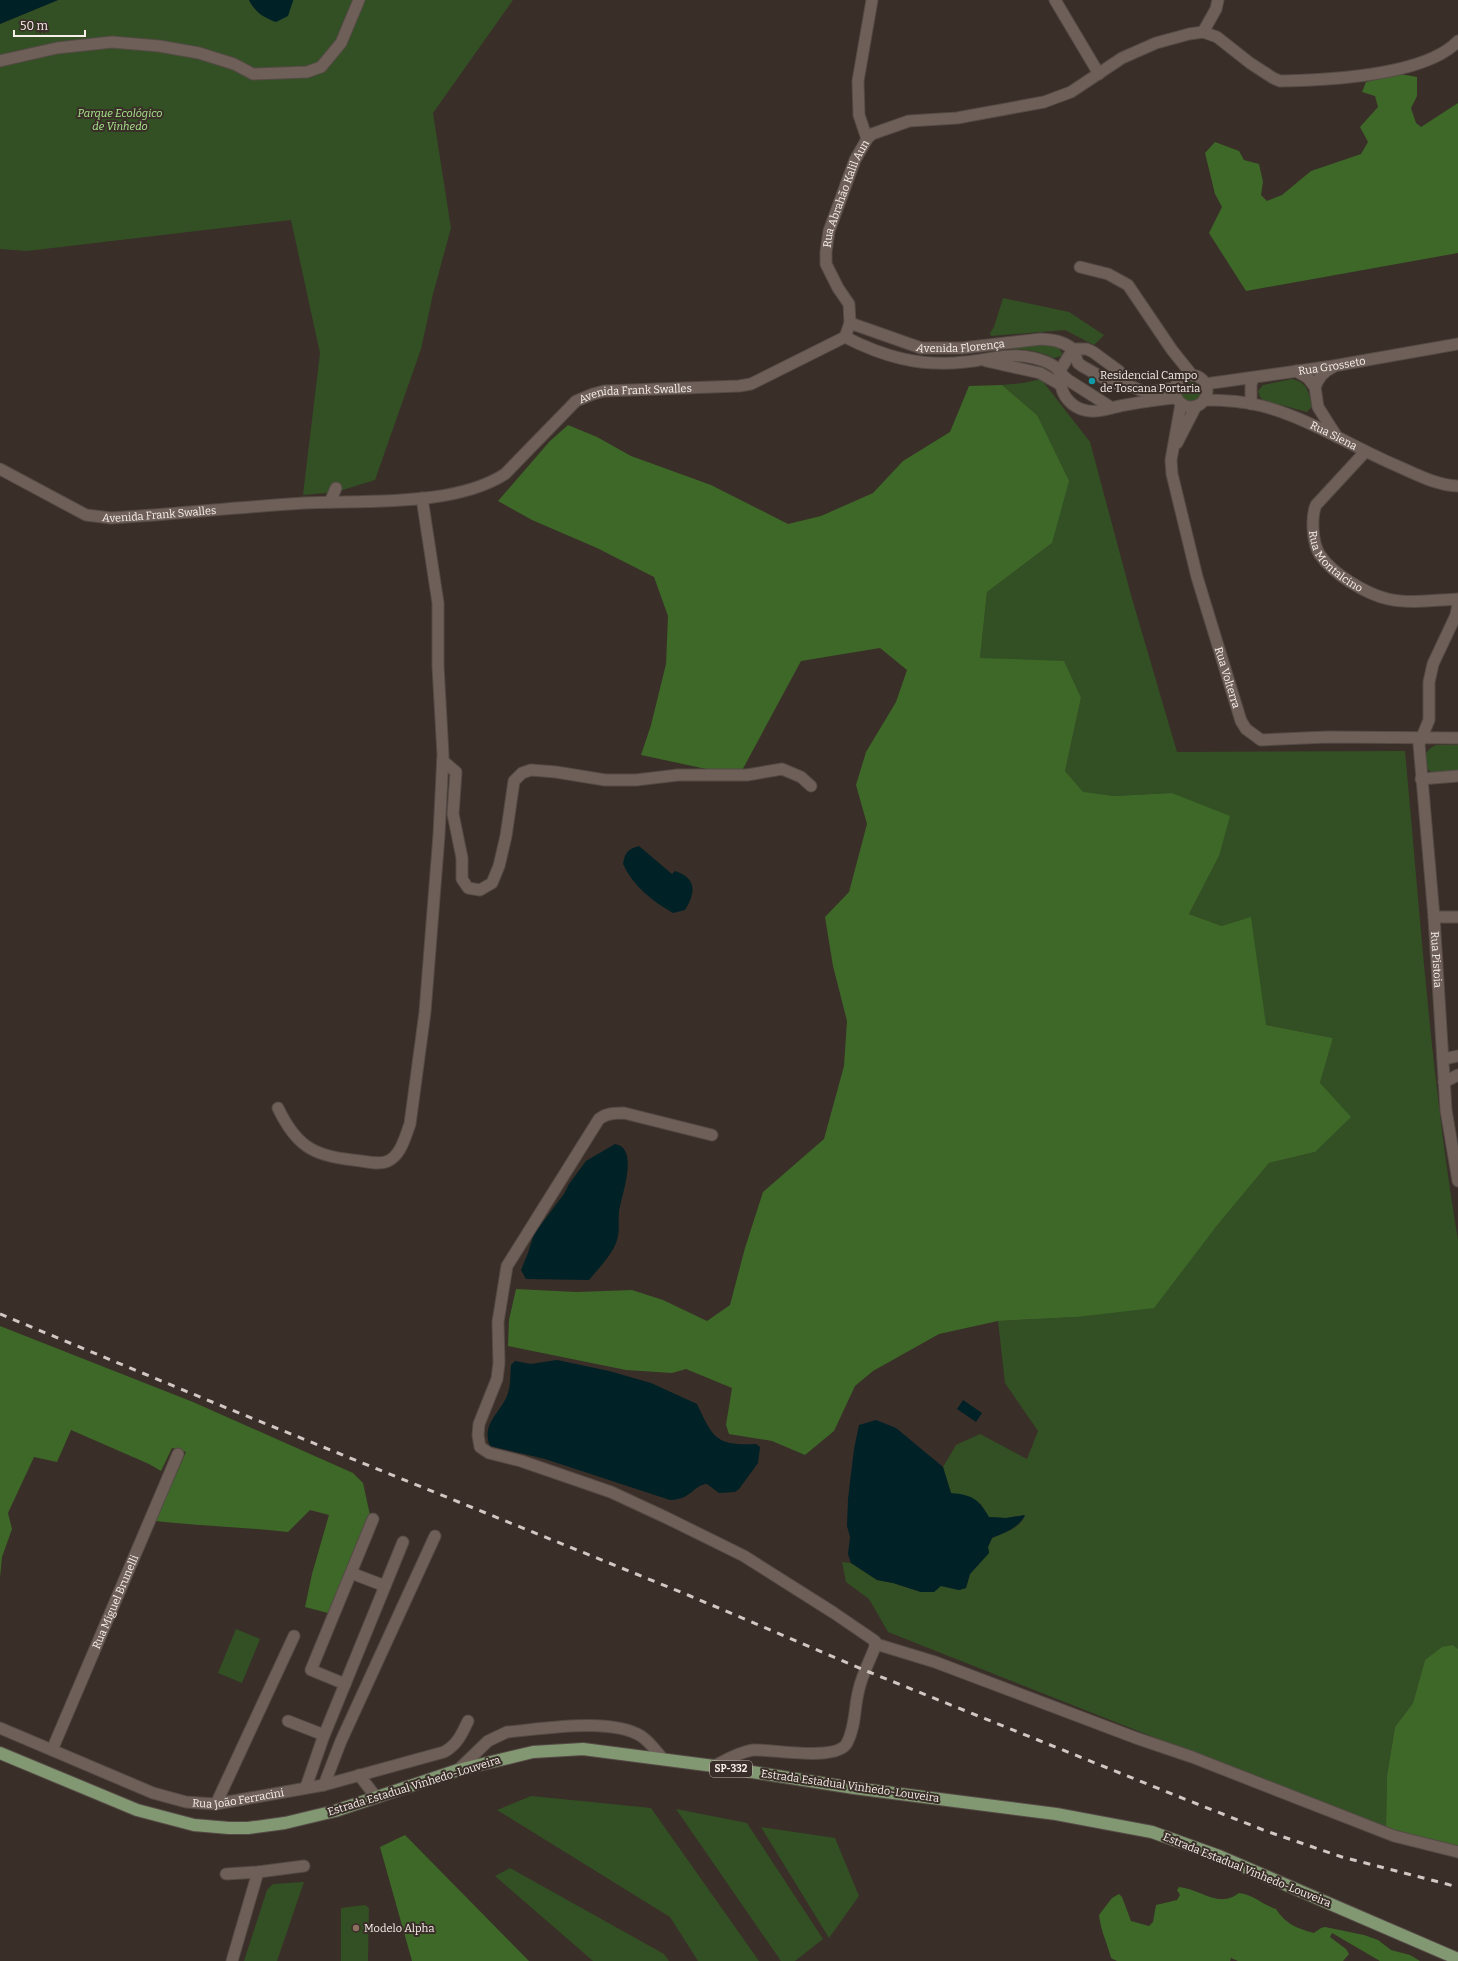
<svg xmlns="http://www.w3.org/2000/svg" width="1458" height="1961" font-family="Bitter,serif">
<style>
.green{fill:#325024}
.forest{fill:#3d6828}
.water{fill:#002126}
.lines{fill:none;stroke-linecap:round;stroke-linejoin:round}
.street-casing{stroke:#554a45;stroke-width:13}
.primary-casing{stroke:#554a45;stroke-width:14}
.street{stroke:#6e6059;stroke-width:11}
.primary{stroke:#819873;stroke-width:12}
.rail{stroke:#d1c8c3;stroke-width:3;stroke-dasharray:7 7;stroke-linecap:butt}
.culture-dot{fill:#0f9aa8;stroke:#3a2e28;stroke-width:1.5}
.education-dot{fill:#8d6e63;stroke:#3a2e28;stroke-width:1.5}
.labels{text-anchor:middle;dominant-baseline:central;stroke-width:4;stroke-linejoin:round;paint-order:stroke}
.shield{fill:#3a2e28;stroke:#bfb5b0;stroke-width:1}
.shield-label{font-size:10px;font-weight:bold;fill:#f8efeb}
.park-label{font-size:11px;font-style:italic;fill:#a8e78c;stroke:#3a2e28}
.street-label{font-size:11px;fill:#f8efeb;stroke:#3a2e28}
.poi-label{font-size:11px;fill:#f8efeb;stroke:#3a2e28;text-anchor:start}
</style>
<rect width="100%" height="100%" fill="#3a2e28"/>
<!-- green -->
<g class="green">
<path d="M58,0H249L253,7L293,0H513L433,113L451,228L433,294L421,349L375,480L336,492L303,495L320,353L291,220L27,251L0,249V24Z"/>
<path d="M1003,298L1069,312L1104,335L1094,345L1065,330L991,336L990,333L994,327Z"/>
<path d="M1040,343L1058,347L1062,353L1061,356L1054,358C1024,344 999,350 967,352Z"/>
<path d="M1041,379L1090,442L1131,595L1177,752L1405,751C1420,914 1431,1078 1458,1240V1649L1453,1645L1425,1660L1413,1703L1395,1727L1387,1775L1386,1829L888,1632L869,1599L846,1582L842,1562L851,1563L877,1580L893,1583L921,1592L941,1586L959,1590L966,1588L970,1574L989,1553L988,1547L992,1538C1003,1533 1021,1528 1025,1515L1006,1518L988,1517L981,1504L951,1493L943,1467L956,1445L980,1434L1027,1459L1038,1431L1005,1383L998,1321L1076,1317L1215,1228L1269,1163L1315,1152L1320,1083L1333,1038L1266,1025L1222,926L1189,914L1219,856L1172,793L1114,796L1083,793L1065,771L1081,698L980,658L987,592L1052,543L1037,415L1002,385L1023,383Z"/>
<path d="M1292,379C1307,382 1309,392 1312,406L1307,412L1263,400L1260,397L1258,391L1263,385Z"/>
<circle cx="1190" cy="393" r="11"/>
<path d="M1436,745H1458V774H1434C1420,766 1421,752 1436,745Z"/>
<path d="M236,1629L260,1639L242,1683L218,1673Z"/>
<path d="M531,1796L651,1808L759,1961H698L670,1917L497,1810Z"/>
<path d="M676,1809L747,1823L823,1939L795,1961H781Z"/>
<path d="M761,1827L835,1838L859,1896L829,1938Z"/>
<path d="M510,1868L664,1954L669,1961H593L495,1876Z"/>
<path d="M304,1882L277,1961H244L267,1890L273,1884Z"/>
<path d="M365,1905L369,1908L368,1961H341V1908Z"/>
</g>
<!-- forest -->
<g class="forest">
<path d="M1400,74L1417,77V96L1411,108L1416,123L1421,127L1458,103V253L1246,291L1209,233L1222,207L1215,194L1205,153L1215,142L1239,151L1244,160L1259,164L1263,182L1261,195L1267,201L1282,195L1311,171L1361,154L1368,142L1360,127L1378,107L1375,96L1362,92L1366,82Z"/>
<path d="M1002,385L1037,415L1069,481L1052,543L987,592L980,658L1064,661L1081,698L1065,771L1083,792L1114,796L1172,793L1230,816L1219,856L1189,914L1222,926L1251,917L1266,1025L1333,1038L1320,1083L1351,1117L1315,1152L1269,1163L1215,1228L1154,1308L1076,1317L998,1321L939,1334L873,1371L855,1386L834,1431L805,1455L772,1441L729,1434L726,1425L732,1388L686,1369L672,1373L626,1370L508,1346L509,1320L516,1289L576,1292L632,1290L663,1300L707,1321L730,1305L745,1248L763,1192L824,1139L844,1066L847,1021L833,966L825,917L849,892L867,824L856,785L866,752L896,702L907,670L880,648L801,661L739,776L641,755L651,725L666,664L668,616L654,577L597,548L532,520L498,501L550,441L568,425L597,437L631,456L711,485L788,524L821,516L873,493L903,461L950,432L969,386Z"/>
<path d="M0,1326L193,1402L353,1473L363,1483L370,1515L328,1613L305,1607L312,1574L329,1515L310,1510L288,1532C243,1527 199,1526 155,1521L186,1452L172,1448L161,1471L149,1464L71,1430L57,1462L34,1457L8,1513L12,1529L2,1557L0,1578Z"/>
<path d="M1453,1645L1458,1649V1852L1386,1829L1387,1775L1395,1727L1413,1703L1425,1660L1442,1647Z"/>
<path d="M405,1835L529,1961H412L380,1847Z"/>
<path d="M1179,1887C1201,1889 1218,1909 1239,1893C1252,1894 1263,1905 1276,1909C1286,1924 1296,1928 1314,1933L1321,1928L1325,1927L1364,1935L1378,1940L1391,1950L1410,1955L1420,1961H1380L1332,1933L1330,1937L1346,1949L1349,1954L1343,1961H1238L1231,1958L1230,1961H1117L1111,1958C1107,1942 1101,1932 1099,1915L1112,1898L1119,1894L1122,1897L1131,1921L1149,1926L1153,1922L1156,1905L1177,1900L1180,1895L1177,1890Z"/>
</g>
<!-- water -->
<g class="water">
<path d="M0,0H58L0,24Z"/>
<path d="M249,0H293V1L288,16L276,22C263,17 255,12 249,0Z"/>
<path d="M639,846L672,874L675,871C697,878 696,893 685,910L673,913C652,901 633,886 623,864C625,852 628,849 639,846Z"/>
<path d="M615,1144C640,1148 621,1196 619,1212C618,1221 620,1231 617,1240C613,1254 599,1268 589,1280L526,1279L521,1270L528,1253L534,1234L564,1194L569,1184L586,1161Z"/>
<path d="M557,1360L609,1371L651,1383L697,1404C713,1438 716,1446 756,1444L760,1447L758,1463L739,1489L735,1492L719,1493L707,1484C693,1485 691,1500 670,1500L545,1459L490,1446C481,1425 499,1414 507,1396C511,1386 510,1376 511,1365L515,1361L531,1364Z"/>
<path d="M963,1400L982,1413L976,1422L957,1409Z"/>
<path d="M876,1420L896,1428L943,1467L951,1493C972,1495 978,1498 989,1517L1006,1518L1025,1515C1019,1528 1004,1533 992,1538L988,1547L989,1553L970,1574L966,1588L959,1590L941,1586L934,1592H921L893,1583L877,1580L851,1563L848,1554L850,1537L847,1526L848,1499L854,1449L859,1425Z"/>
</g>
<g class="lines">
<!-- street casing -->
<g class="street-casing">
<g id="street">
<path d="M1055,0L1099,74"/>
<path d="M1203,32L1216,9L1218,0"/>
<path d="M0,61L57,48L112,42L159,46L199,53L234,64L253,74L307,72L321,67L341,43L359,0"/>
<path d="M867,139L859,115L858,81L872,0"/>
<path d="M1080,267L1108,274L1128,285L1172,350L1192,375"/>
<path id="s1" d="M850,323L921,348H962L1041,339C1055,340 1062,341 1073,349H1087L1093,352L1119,371L1128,385L1145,392L1175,388"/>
<path id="s2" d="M845,337L850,323L849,304L838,288L826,264V252L829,231L855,160L867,139L872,134L909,121L957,118L1044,102L1071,92L1122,58L1156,43L1189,34L1203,32L1217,37L1250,63L1273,78L1280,81C1327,80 1425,76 1458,41"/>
<path d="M845,337C884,357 920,367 965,362C988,360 1010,352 1034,358C1042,360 1055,364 1060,372C1061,375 1061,381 1061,384C1062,396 1072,407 1084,410C1097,414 1112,407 1125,405C1142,402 1159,399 1176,398"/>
<path d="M1073,349L1078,363L1082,366L1112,383L1128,385"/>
<path d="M986,361L1040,373L1061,385"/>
<path d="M1296,371L1308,378L1315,387L1318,407L1337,437"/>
<path d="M1059,372L1073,349"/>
<path d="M1060,373L1068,380L1112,408"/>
<circle cx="1191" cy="391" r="16"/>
<path id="s3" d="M1205,384L1333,366L1458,344"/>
<path d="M1315,387C1319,377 1323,372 1333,367"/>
<path id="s4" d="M1204,400C1223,400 1243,401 1262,406C1308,418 1351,446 1395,465C1416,474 1435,485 1458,486"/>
<path id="s5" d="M1181,404L1171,460L1172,474L1197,577L1241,721L1246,729L1261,740L1328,737L1458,738"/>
<path d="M1251,404V384L1253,379"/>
<path d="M1177,443L1196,406"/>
<path id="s6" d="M1365,452L1316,505C1311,517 1312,543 1320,555C1333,574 1366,594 1388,599C1410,604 1436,600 1458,599"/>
<path id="s7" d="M0,469L86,515L111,518C175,514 240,507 304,503C365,500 454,507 505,474L576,401L593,394L604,391L739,386L751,384L845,337"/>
<path d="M330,502L336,488"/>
<path id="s8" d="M1458,604L1456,615L1433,664L1429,682V720L1419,744L1434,917L1446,1110L1458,1181"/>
<path d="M443,761L456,772L453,814L462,858V879L468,888L480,890L492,883L499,866L506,836L514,781L522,773L531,770L556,772L605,780H636L678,775H747L782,769L801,777L811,786"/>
<path d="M1421,779L1458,776"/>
<path d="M1434,917H1458"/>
<path d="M1443,1059L1458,1056"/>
<path d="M1444,1082L1458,1075"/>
<path d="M278,1108C298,1150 316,1156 361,1161C369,1162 380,1165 388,1161C401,1155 405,1137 410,1124L425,1012L439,835L443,755L438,666V603L422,498"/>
<path d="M712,1135L624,1113C615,1113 607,1113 599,1119L507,1266L498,1322L499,1363L497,1379L479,1424L478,1435L480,1447L489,1453L521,1461L611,1492L667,1518L744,1556L834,1613L875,1641V1647C870,1660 862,1675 859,1689C854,1707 856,1726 847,1743C837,1762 773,1749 753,1750C739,1752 726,1760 714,1766"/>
<path d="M351,1573L385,1586"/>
<path d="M876,1644L935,1662L1136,1738L1192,1757L1394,1836L1458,1852"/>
<path d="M345,1684L311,1670L373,1519"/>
<path d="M288,1721L324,1735"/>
<path id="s9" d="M0,1728L153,1793L186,1802L199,1803L216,1804L324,1785L444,1752C457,1745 462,1734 468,1721"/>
<path id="s10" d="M52,1750L178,1454"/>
<path d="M458,1770L488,1741L507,1732C543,1729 610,1717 641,1736C650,1742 656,1751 663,1759"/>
<path d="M359,1775L376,1797"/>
<path d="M324,1785L341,1741L435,1536"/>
<path d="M306,1787L323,1738L403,1542"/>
<path d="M216,1804L294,1636"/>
<path d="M226,1874L258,1872L304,1866"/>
<path d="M232,1961L258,1872"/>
</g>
</g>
<!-- primary casing -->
<g class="primary-casing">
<path id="primary" d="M0,1753L137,1810L194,1825L229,1828H248L285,1823L335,1811L458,1770L533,1752L583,1749L714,1766L854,1788L1056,1814L1152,1832L1219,1856L1458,1959"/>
</g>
<!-- street -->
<use href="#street" class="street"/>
<!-- primary -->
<use href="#primary" class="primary"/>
<!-- rail -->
<path class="rail" d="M0,1314L217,1404L688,1595L869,1672L1187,1800L1266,1831L1342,1857L1458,1887"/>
</g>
<!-- markers -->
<circle class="culture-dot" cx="1092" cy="381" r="4"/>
<circle class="education-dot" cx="356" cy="1928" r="4"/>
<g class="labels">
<!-- shield labels -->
<rect class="shield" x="710" y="1761" width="42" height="16" rx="3"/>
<g class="shield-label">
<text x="731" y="1769">SP-332</text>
</g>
<!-- park labels -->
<g class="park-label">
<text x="120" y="113">Parque Ecológico<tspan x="120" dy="13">de Vinhedo</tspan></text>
</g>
<!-- street labels -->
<g class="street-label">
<text stroke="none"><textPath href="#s2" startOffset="154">Rua Abrahão Kalil Aun</textPath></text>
<text stroke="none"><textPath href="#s1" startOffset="115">Avenida Florença</textPath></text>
<text stroke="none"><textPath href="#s3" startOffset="128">Rua Grosseto</textPath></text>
<text stroke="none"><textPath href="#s7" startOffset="684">Avenida Frank Swalles</textPath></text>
<text stroke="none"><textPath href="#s4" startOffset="136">Rua Siena</textPath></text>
<text stroke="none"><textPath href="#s7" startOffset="171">Avenida Frank Swalles</textPath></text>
<text stroke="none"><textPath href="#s6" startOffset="138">Rua Montalcino</textPath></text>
<text stroke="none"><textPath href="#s5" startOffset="282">Rua Volterra</textPath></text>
<text stroke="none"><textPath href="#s8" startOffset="364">Rua Pistoia</textPath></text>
<text stroke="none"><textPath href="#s10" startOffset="161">Rua Miguel Brunelli</textPath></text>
<text transform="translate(414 1786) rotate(-17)">Estrada Estadual Vinhedo-Louveira</text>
<text transform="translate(850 1786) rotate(8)">Estrada Estadual Vinhedo-Louveira</text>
<text stroke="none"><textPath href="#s9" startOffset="253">Rua João Ferracini</textPath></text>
<text transform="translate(1247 1870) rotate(22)">Estrada Estadual Vinhedo-Louveira</text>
</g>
<!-- poi labels -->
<g class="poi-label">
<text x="1100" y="375">Residencial Campo<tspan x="1100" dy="13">de Toscana Portaria</tspan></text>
<text x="364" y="1928">Modelo Alpha</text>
</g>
</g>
<!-- scale -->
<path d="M14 30v6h71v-6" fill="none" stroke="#f8efeb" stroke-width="2"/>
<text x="20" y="30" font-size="12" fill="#f8efeb" stroke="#3a2e28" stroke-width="3" paint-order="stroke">50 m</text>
</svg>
